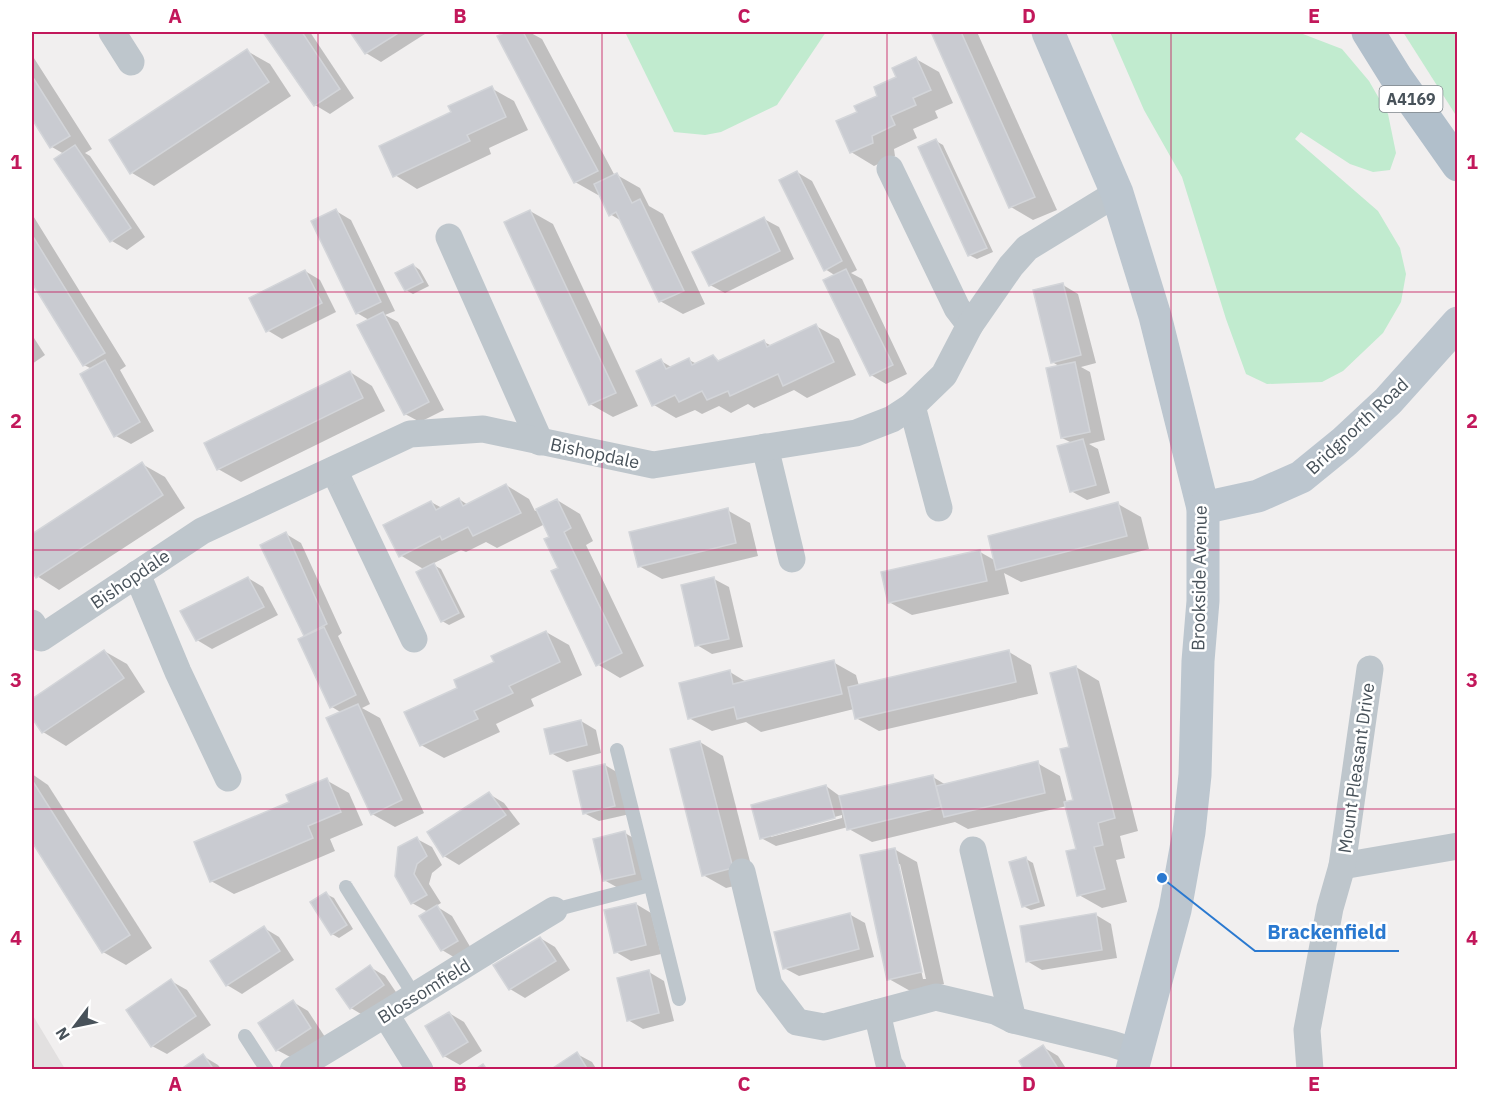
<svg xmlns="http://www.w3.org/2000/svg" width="1489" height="1101" font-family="'IBM Plex Sans',sans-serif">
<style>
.education{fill:#e2e0e0}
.green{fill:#c1ebcf}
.shadow{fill:#0003;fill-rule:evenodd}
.building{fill:#c9cbd1;stroke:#d3d5d9;stroke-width:1.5}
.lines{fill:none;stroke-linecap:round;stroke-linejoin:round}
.lane{stroke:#bec6cc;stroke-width:14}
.street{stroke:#bec6cc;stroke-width:27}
.secondary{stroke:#bcc6cf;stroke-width:33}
.primary{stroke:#b1bfcb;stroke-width:33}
.grid{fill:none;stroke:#c2185b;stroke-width:1.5;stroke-opacity:0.55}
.labels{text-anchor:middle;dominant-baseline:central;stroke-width:5;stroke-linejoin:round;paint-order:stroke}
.shield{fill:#fff;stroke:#7f868c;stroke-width:1.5}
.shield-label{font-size:16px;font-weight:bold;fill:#48525a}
.street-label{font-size:18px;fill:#48525a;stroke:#fff}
.leader{fill:none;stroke:#2a79d0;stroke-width:2}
.callout-dot{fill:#2a79d0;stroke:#fff;stroke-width:2}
.callout-label{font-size:20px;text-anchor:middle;font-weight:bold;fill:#2a79d0;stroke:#fff;stroke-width:5;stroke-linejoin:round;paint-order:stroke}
.neatline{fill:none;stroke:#c2185b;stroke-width:2}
.grid-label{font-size:20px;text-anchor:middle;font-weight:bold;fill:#c2185b}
</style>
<rect width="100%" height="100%" fill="#f1efef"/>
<!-- education -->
<path class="education" d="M32,1014L65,1069H32Z"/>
<!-- green -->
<g class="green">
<path d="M625,32H826L777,105L721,132L705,135L674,132Z"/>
<path d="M1110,32H1302L1303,34L1342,49L1369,81L1388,114L1396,153L1390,170L1373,172L1350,164L1301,132L1295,139L1378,211L1400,248L1406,274L1401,302L1383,333L1343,371L1322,382L1267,384L1246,374L1226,319L1182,177L1144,110Z"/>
<path d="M1403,32H1457V117Z"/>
</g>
<!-- shadow -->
<g class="shadow">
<path d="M265,32H310L354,98L330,114L315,105Z"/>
<path d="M352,32H428L381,62L366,53Z"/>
<path d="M509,32H529L542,39L615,176L617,175L640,188L649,206L663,214L705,304L683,314L660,301L623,222L610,214L600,194L598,195L575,182L499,37Z"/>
<path d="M932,32H977L1057,210L1033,220L1011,207Z"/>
<path d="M247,51L270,64L291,96L154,186L132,173Z"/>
<path d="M32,55L92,149L85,153L90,156L145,237L127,250L112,241L56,160L64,154L52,147L32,116Z"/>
<path d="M916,59L939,72L953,103L935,111L938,118L913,129L917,138L894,149L895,156L874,166L851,152L859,113L879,96Z"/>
<path d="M491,88L514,101L528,130L489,148L491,154L417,189L395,175L453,113Z"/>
<path d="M936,141L943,145L993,252L977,259L969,255Z"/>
<path d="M797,172L812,181L857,270L851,273L862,279L907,374L886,384L871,375L836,276L825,269Z"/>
<path d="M336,211L351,220L395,311L385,315L398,322L444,410L420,422L405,414L369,320L357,313Z"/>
<path d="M530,211L553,224L638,406L613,417L590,404Z"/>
<path d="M32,214L126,366L120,370L154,431L131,444L116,436L92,369L84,365L32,280Z"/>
<path d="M764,219L779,227L794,259L725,293L710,285Z"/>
<path d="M413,265L420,270L429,286L413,294L406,290Z"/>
<path d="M305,271L320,280L336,312L282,339L267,330Z"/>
<path d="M1063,285L1078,294L1096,363L1081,367L1090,372L1105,440L1089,444L1098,449L1110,493L1087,500L1071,491L1072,443L1062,438L1061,367L1052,362Z"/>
<path d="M816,326L839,339L856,375L807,398L794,390L754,408L748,404L731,413L719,406L702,414L695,410L676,418L654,405L661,361L673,368L689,360L697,364L713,357L721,362L764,342L772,346Z"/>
<path d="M32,335L45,355L32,364Z"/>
<path d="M350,372L372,386L385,411L241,482L218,469Z"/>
<path d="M142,464L165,477L185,508L59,590L37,576L32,568V536Z"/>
<path d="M506,485L529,499L535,511L557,500L580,514L593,541L586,545L644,666L620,678L597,664L560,568L551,538L545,524L497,548L486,542L466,552L461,550L432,564L441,569L465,617L449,625L442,621L425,570L400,555L431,502L442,508L459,499L468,505Z"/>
<path d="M1118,504L1141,517L1149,549L1021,582L1004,573L1009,594L912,615L889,602L980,552L996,561Z"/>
<path d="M727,510L750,523L758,556L662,579L639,566Z"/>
<path d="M286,534L301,543L342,633L338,636L370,704L362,708L380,718L424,813L395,827L372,814L342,713L332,707L306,637L262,546Z"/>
<path d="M248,578L263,587L278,615L212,649L197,640Z"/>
<path d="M714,579L729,587L743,647L712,654L697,645Z"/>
<path d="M546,632L569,645L582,675L531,699L534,706L496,724L500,732L444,758L421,745L459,688Z"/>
<path d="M104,651L127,664L145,692L66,746L43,732L32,716V701Z"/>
<path d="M1009,652L1031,665L1038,694L879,731L856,718L854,709L761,732L746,722L712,731L689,718L730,672L748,683L833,662L856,675L859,686Z"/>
<path d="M1076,667L1099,681L1138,831L1120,836L1125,858L1116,860L1127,902L1102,908L1079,895L1078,850L1067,806L968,829L955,822L872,842L849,829L848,827L776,846L761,838L826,786L841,797L933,777L946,785L1037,763L1060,776L1067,803L1075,801L1071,748ZM842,815V818L771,837V834Z"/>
<path d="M581,721L596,730L601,753L567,762L551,753Z"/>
<path d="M700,742L723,756L755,881L726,888L703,875Z"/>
<path d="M605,765L620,774L630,814L599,821L584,813Z"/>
<path d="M32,774L48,785L152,948L126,965L103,952L32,839Z"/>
<path d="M326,780L349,793L363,825L330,839L335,851L234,894L211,881L291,803Z"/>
<path d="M489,794L504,803L520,824L459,865L444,856Z"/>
<path d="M625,833L640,842L650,882L620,889L604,880Z"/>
<path d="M417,839L432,847L442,865L432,873L429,884L441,903L436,906L452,916L472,950L457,959L442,950L428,912L412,903L396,875Z"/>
<path d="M894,849L917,862L944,984L912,992L889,979ZM897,864H900L926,979H923Z"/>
<path d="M1026,859L1033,863L1045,906L1031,910L1023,906Z"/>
<path d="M326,894L334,898L353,929L339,938L332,934Z"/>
<path d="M636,904L651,913L661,954L631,961L616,952Z"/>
<path d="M849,914L865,923L874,957L799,976L784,968Z"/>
<path d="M1096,915L1111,924L1117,958L1042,970L1027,961Z"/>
<path d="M264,928L279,937L294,960L242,994L227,985Z"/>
<path d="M540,938L555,947L570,970L525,998L510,989Z"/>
<path d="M370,967L385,976L398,995L366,1017L351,1008Z"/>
<path d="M649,972L664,981L674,1021L643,1029L628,1020Z"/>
<path d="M171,981L187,990L211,1025L167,1054L152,1046Z"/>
<path d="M293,1002L308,1011L325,1037L292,1058L277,1050Z"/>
<path d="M449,1013L464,1022L482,1051L460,1065L444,1056Z"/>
<path d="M1043,1047L1058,1056L1067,1070H1026Z"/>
<path d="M577,1054L592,1062L597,1070H552Z"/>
<path d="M203,1056L218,1065L222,1070H187Z"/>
</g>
<!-- building -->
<g class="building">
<path d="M263,32H302L340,89L314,106Z"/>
<path d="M350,32H400L365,54Z"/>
<path d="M506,32H523L598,171L574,183L497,36Z"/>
<path d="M931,32H961L1035,197L1009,208Z"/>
<path d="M247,49L269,82L130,174L109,140Z"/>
<path d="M916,57L931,90L913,98L916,105L891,116L895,125L872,136L873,143L850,153L836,121L857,112L854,106L877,96L874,87L896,77L892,68Z"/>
<path d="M32,76L70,136L50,148L32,119Z"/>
<path d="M492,86L506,117L467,135L470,141L393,177L379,146L451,112L448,106Z"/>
<path d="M936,139L987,248L968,256L918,147Z"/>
<path d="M75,145L131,228L110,242L54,159Z"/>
<path d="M797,171L842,261L824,271L779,180Z"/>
<path d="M617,173L632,203L640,199L684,291L659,302L616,212L609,216L594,184Z"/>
<path d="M336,209L381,302L356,314L311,221Z"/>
<path d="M530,210L616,393L589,405L504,222Z"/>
<path d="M764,217L780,251L709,286L692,252Z"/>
<path d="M32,235L105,353L83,366L32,283Z"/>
<path d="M413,264L423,282L405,291L395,273Z"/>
<path d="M846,269L893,365L870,376L823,280Z"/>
<path d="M305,270L322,303L266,332L249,298Z"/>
<path d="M1063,283L1081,355L1051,363L1033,290Z"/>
<path d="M383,312L429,402L404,415L357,325Z"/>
<path d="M816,324L834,362L783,386L778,374L730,396L728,391L707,400L702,391L679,402L675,395L652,406L636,371L661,359L666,369L689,358L692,365L713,355L718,361L764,340L767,347Z"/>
<path d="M105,360L140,422L114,437L80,374Z"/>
<path d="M1075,362L1090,432L1061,438L1046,368Z"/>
<path d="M350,371L363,398L217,470L204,443Z"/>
<path d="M1083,439L1096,485L1070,492L1057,446Z"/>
<path d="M142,462L163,495L36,578L32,571V534Z"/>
<path d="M506,484L521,513L473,536L468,527L442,540L440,536L399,557L383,525L431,501L436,510L459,498L463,506Z"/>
<path d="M557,499L571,528L564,532L622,653L596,666L551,571L558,568L544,539L549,537L536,509Z"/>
<path d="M1118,502L1127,536L996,570L988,536Z"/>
<path d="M728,508L736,543L638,567L629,532Z"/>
<path d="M286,532L327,624L304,636L260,545Z"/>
<path d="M980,550L987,581L888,603L881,572Z"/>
<path d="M434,563L459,613L441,622L416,572Z"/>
<path d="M248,577L264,607L196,641L180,611Z"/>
<path d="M714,577L729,639L695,646L681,585Z"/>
<path d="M324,627L356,695L330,708L298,639Z"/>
<path d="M546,631L560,662L509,686L513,693L474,711L478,719L420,746L404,712L457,688L454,680L494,662L491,656Z"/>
<path d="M104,650L124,678L42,733L32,718V699Z"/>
<path d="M1009,650L1016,682L855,719L848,687Z"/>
<path d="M834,660L842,694L737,719L734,707L688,719L679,683L730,670L733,684Z"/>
<path d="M1076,666L1115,818L1098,823L1103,845L1094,847L1105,889L1077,896L1066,851L1076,849L1064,802L1073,800L1060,749L1069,747L1050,673Z"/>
<path d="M358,704L402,800L371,815L326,718Z"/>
<path d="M581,720L587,745L550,754L544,729Z"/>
<path d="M700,741L733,868L702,876L670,749Z"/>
<path d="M1038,761L1045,793L944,817L936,786Z"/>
<path d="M605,764L615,806L583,814L573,771Z"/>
<path d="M933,775L941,807L847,830L839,796Z"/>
<path d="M327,778L341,812L308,826L313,838L210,882L194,842L289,802L286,795Z"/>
<path d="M32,780L130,935L102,953L32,842Z"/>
<path d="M826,785L835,818L760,839L751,805Z"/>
<path d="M489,792L506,815L443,857L427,832Z"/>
<path d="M625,831L635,874L603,881L593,839Z"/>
<path d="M417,837L427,856L417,864L414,874L427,895L411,904L395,876L398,847Z"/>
<path d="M895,848L922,972L887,980L860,855Z"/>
<path d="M1026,857L1039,902L1022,907L1009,862Z"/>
<path d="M326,892L347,925L331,935L310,902Z"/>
<path d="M636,903L646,945L614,953L604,910Z"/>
<path d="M437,905L458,941L441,951L419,916Z"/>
<path d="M850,913L859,949L783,969L774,932Z"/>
<path d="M1096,913L1102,950L1026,962L1020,926Z"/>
<path d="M264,926L280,951L226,986L210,961Z"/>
<path d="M540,937L556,961L509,990L493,965Z"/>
<path d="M370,965L384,985L350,1009L336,989Z"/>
<path d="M649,970L659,1013L627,1021L617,978Z"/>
<path d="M171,979L196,1016L151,1047L126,1010Z"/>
<path d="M293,1000L311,1028L276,1051L258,1023Z"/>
<path d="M449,1012L468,1042L443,1057L425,1026Z"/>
<path d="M1043,1045L1059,1070H1024L1019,1061Z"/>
<path d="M577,1052L588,1070H550Z"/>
<path d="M203,1054L214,1070H185L184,1067Z"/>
<path d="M483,1064L487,1070H474Z"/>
</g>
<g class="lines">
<!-- lane -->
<g class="lane">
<path d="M617,750L679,999"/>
<path d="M346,887L414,995"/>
<path d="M554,910L650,885"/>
<path d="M245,1036L267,1070"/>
</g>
<!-- street -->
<g class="street">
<path d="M112,32L131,62"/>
<path d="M890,169L957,308L970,325"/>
<path d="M449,237L540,442"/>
<path d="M912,406L939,508"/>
<path d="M765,447L792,559"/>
<path d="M334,470L414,639"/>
<path d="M137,574L178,672L228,778"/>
<path d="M32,623L41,638L202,531L410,434L483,429L653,465L856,433L892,419L912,406L944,375L970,325L1011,266L1027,248L1117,193"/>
<path d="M973,850L1013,1020"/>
<path d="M1342,866L1458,846"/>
<path d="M742,872L769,985L797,1022L824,1027L936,997L995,1011L1013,1020L1112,1044L1137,1052"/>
<path d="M877,1013L889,1064L893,1070"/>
<path d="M386,1015L420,1070"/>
<path d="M293,1070C381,1018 466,963 554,910"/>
<path d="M1310,1070L1307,1030L1330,908L1342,866L1370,669"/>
</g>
<!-- secondary -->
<g class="secondary">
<path d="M1048,32L1117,193L1155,316L1203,508V601L1198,661L1195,775L1189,832L1175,910L1132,1070"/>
<path d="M1203,508L1258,496L1301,477L1344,442L1388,401L1458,323"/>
</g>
<!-- primary -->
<path class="primary" d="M1368,32L1396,77L1458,165"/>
</g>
<!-- grid -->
<path class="grid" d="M318,32V1070M602,32V1070M887,32V1070M1171,32V1070M32,292H1458M32,550H1458M32,809H1458"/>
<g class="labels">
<!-- shield labels -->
<rect class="shield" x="1379.5" y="86" width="63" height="26" rx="4.5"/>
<g class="shield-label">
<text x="1411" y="99">A4169</text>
</g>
<!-- street labels -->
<g class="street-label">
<text transform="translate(1357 426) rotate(-43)">Bridgnorth Road</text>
<text transform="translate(595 453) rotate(12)">Bishopdale</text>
<text transform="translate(1199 578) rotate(-89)">Brookside Avenue</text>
<text transform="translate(130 579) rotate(-34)">Bishopdale</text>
<text transform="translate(1356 768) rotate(-82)">Mount Pleasant Drive</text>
<text transform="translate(424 991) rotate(-32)">Blossomfield</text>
</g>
</g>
<!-- callouts -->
<path class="leader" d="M1162 878L1255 951H1399"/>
<circle class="callout-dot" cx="1162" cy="878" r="6"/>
<g class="callout-label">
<text x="1327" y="939">Brackenfield</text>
</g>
<!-- border -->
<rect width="1489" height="1101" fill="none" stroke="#ffffff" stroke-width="66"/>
<!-- north arrow -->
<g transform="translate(75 1026) rotate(238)" stroke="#ffffff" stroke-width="4.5" paint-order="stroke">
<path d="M0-4.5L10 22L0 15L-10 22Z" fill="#48525a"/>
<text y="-9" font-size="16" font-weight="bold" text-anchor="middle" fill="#48525a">N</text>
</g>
<rect x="33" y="33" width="1423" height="1035" class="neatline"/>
<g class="grid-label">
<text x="175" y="23">A</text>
<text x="460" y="23">B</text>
<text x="744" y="23">C</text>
<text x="1029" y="23">D</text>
<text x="1314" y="23">E</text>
<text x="16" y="169">1</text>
<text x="1472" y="169">1</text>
<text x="16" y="428">2</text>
<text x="1472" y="428">2</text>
<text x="16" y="687">3</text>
<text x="1472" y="687">3</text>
<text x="16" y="945">4</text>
<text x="1472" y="945">4</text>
<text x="175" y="1091">A</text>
<text x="460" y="1091">B</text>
<text x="744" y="1091">C</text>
<text x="1029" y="1091">D</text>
<text x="1314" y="1091">E</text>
</g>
</svg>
